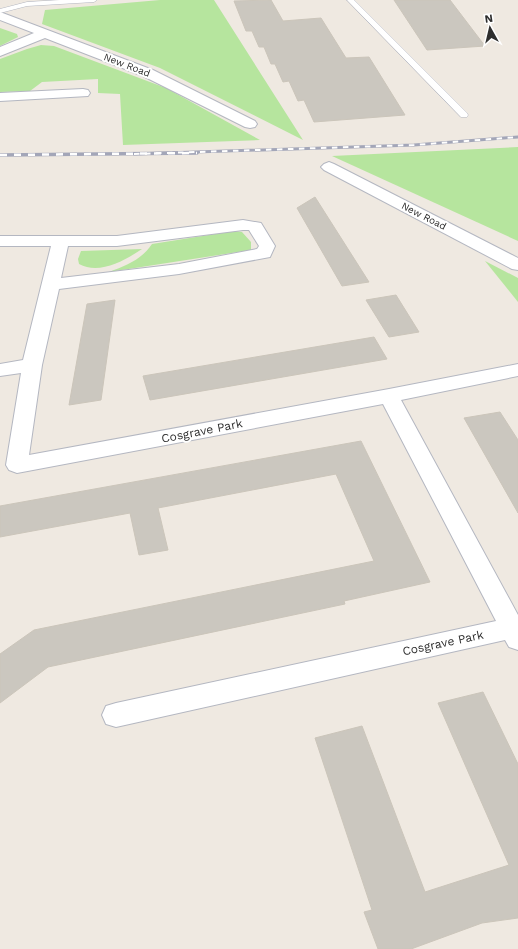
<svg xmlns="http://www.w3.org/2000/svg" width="518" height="949" font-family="'Work Sans',sans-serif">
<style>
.green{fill:#b6e59e}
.building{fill:#cbc7bf;stroke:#cbc5ba}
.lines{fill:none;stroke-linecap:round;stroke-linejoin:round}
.lane-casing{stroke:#b4b7c1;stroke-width:1}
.street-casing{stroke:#b4b7c1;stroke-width:2}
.lane{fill:#fff;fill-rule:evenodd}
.street{fill:#fff;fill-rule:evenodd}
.rail-far1-casing{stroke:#a3a6b8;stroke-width:3}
.rail-casing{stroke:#a3a6b8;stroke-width:3.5}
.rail-far1{stroke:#fff;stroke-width:2;stroke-dasharray:5.5;stroke-linecap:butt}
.rail{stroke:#fff;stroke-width:2.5;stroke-dasharray:7;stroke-linecap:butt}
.labels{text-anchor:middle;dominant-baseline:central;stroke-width:4;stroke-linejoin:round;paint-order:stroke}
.far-street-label{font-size:10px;fill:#2e2e2e;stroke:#fff}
.street-label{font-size:12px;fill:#2e2e2e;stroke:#fff}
</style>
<rect width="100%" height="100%" fill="#efe9e1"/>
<!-- green -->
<g class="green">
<path d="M160,0H214L303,140L160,68L42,24L45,10Z"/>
<path d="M0,28L17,34L18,37L0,46Z"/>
<path d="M41,45L54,46L166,88L260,140L123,145L120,94L98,93V79L42,82L30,91L0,92V59L27,49Z"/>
<path d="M518,147V241L332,156Z"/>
<path d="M234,231L242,232L251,242V250L109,272C127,265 141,260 152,244Z"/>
<path d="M142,249C124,261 99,275 79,264L78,259L81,251Z"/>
<path d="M485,261L518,278V302Z"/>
</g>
<!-- building -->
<g class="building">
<path d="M271,0L283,21L321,18L346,58L369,57L405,115L314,122L304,100L298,101L289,81L283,82L275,64H271L264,47H259L252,31H246L234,1Z"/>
<path d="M394,0H450L485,46L427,50Z"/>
<path d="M315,197L369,282L342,286L297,208Z"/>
<path d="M396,295L419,332L389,337L366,300Z"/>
<path d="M115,300L101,400L69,405L87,304Z"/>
<path d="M374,337L387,359L150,400L143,376Z"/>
<path d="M500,412L518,440V513L464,418Z"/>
<path d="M361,441L430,582L344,601L345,604L48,667L0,703V654L34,630L374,561L336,474L158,508L168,550L139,555L130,513L0,537V506Z"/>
<path d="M483,692L518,764V918L482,923L411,949H378L364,912L372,910L315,738L362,726L425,892L509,865L438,703Z"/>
</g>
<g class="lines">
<!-- lane casing -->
<g class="lane-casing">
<g id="lane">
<path d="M60,0H97L94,2L27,6L0,13V9L27,2Z"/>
<path d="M347,0H354L467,113L468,115L467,117H461Z"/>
</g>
</g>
<!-- street casing -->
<g class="street-casing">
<g id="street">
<path d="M0,12L153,70L255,121L257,124L255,127L250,128L245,127L143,76L45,38L0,56V47L34,33L0,20Z"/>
<path d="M83,89L88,90L90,93L88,96L0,101V93Z"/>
<path d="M329,162L334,164L518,258V270L512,269L324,170L321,167L324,164Z"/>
<path d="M243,220L261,223L275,246L270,257L179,274L59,289L42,365L29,455L389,389L518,364V376L401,400L518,615V650L509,647L505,640L116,727L106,724L102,715L106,706L116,703L496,621L383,404L17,473L9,470L6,465L21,373L0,376V364L23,360L51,246H0V236H117ZM243,230H249L259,246L257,249L179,264L61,278L68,246H117Z"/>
</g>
</g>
<!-- lane -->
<use href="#lane" class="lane"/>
<!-- street -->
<use href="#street" class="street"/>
<!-- rail-far1 casing -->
<g class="rail-far1-casing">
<path id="rail-far1" d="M134,154L414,145L518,137"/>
</g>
<!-- rail casing -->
<g class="rail-casing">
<path id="rail" d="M0,155L197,153"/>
</g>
<!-- rail-far1 -->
<use href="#rail-far1" class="rail-far1"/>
<!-- rail -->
<use href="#rail" class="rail"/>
</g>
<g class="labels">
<!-- far-street labels -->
<g class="far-street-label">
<text transform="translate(127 65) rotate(21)">New Road</text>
<text transform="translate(424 216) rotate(27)">New Road</text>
</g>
<!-- street labels -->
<g class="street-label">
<text transform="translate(202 431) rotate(-11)">Cosgrave Park</text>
<text transform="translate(443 643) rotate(-12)">Cosgrave Park</text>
</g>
</g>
<!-- north arrow -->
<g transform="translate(490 28) rotate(352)" stroke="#ffffff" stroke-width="3" paint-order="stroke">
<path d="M0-3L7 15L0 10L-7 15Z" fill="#2e2e2e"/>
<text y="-6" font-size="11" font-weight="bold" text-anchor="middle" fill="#2e2e2e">N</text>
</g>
</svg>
